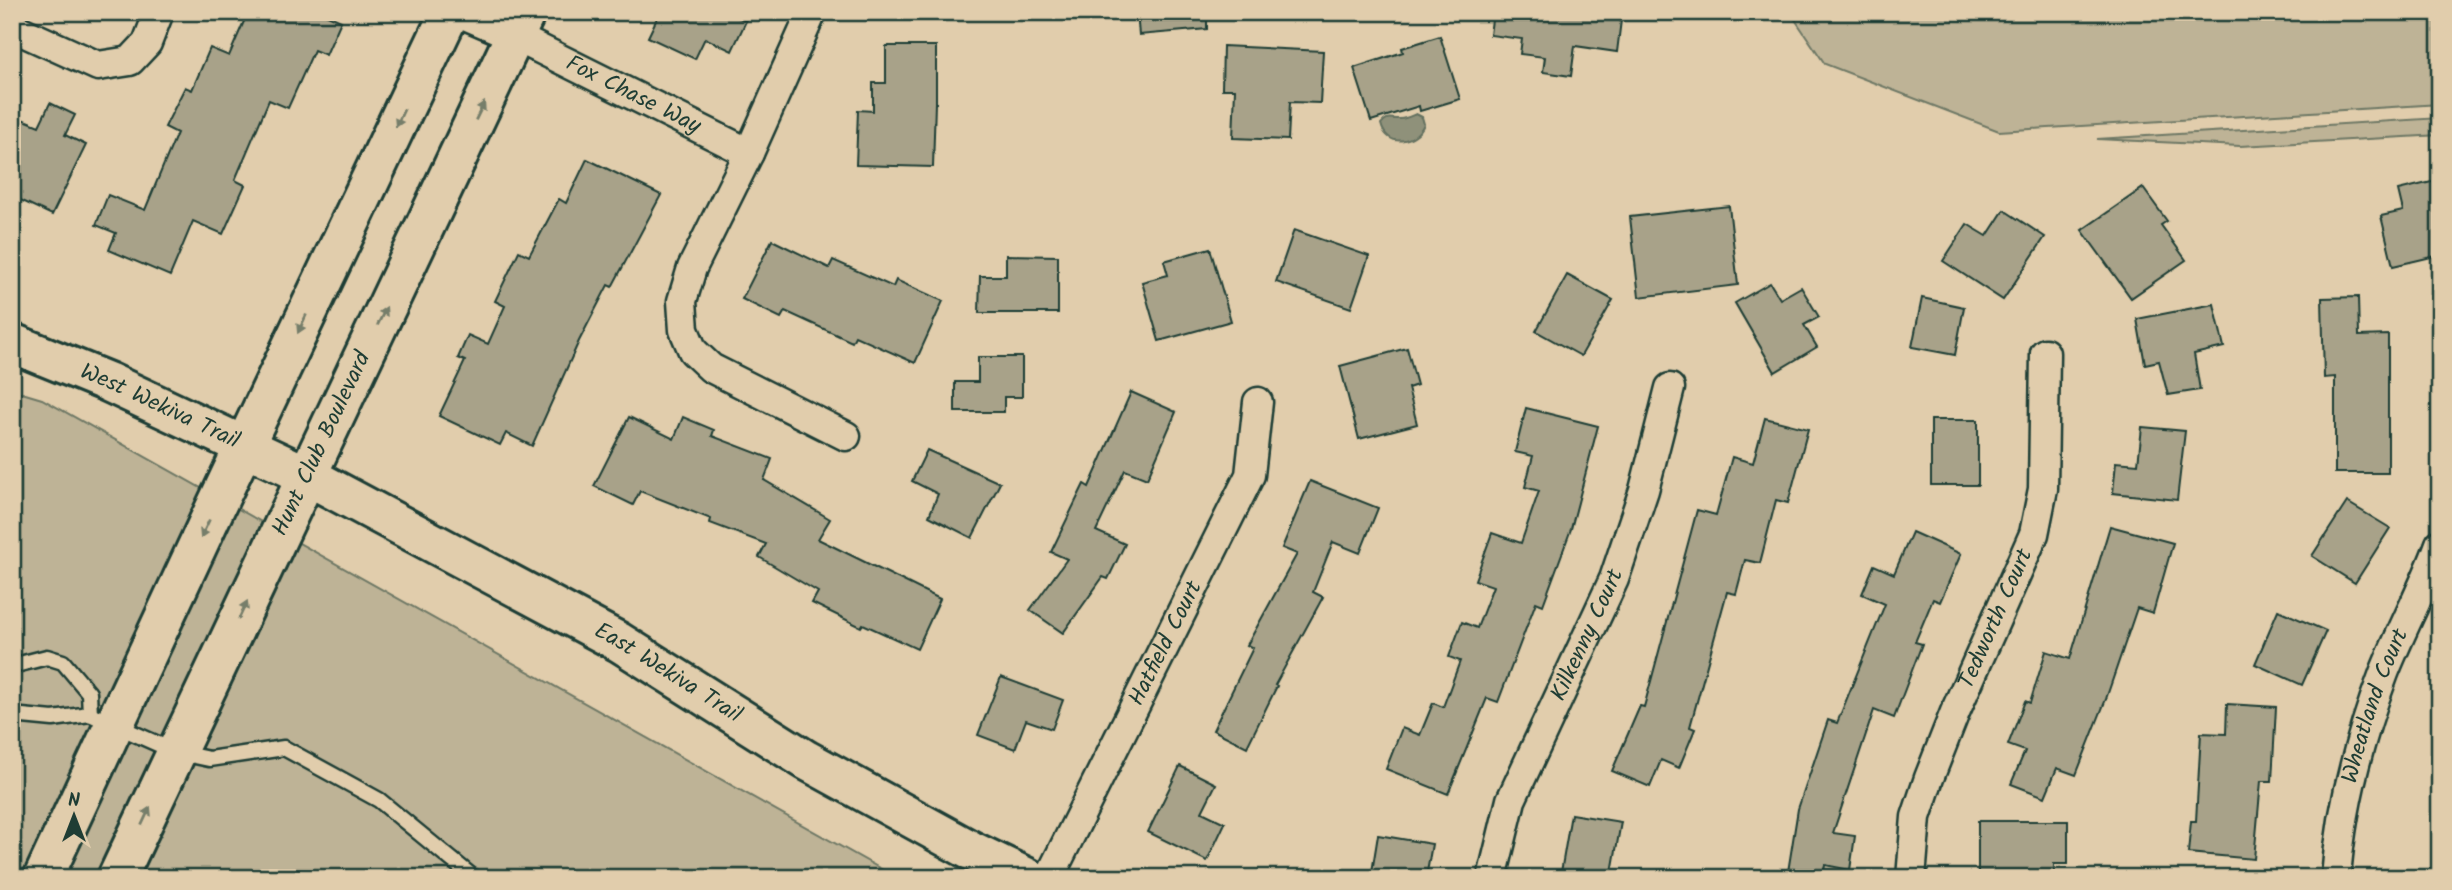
<svg xmlns="http://www.w3.org/2000/svg" width="2452" height="890" font-family="Kalam,sans-serif">
<style>
.green{fill:#beb396;stroke:#6e7865;stroke-width:2}
.water{fill:#8f917a;stroke:#626f5e;stroke-width:2}
.building{fill:#a8a289;stroke:#1f3d34;stroke-width:2}
.lines{fill:none;stroke-linecap:round;stroke-linejoin:round}
.lane-casing{stroke:#1f3d34;stroke-width:19}
.street-casing{stroke:#1f3d34;stroke-width:33}
.secondary-casing{stroke:#1f3d34;stroke-width:44}
.lane{stroke:#e1cdac;stroke-width:14}
.street{stroke:#e1cdac;stroke-width:28}
.secondary{stroke:#e1cdac;stroke-width:38}
.oneway{fill:#767e6a}
.labels{text-anchor:middle;dominant-baseline:central;stroke-width:7;stroke-linejoin:round;paint-order:stroke}
.street-label{font-size:23px;fill:#1f3d34;stroke:#e1cdac}
</style>
<rect width="100%" height="100%" fill="#e1cdac"/>
<filter id="ink" filterUnits="userSpaceOnUse"><feTurbulence type="fractalNoise" baseFrequency=".0143" numOctaves="2"/><feDisplacementMap in="SourceGraphic" scale="14" xChannelSelector="R" yChannelSelector="G"/><feConvolveMatrix kernelMatrix="1 2 1 2 8 2 1 2 1" color-interpolation-filters="sRGB"/></filter>
<g filter="url(#ink)">
<!-- green -->
<g class="green">
<path d="M1790,12H2440V104L1999,131L1825,64Z"/>
<path d="M2440,118V135L2240,146L2097,139Z"/>
<path d="M12,390L42,399L897,878H12Z"/>
</g>
<!-- water -->
<path class="water" d="M1416,114L1422,117L1424,124C1416,143 1387,149 1381,124C1388,115 1391,120 1400,119C1405,119 1411,116 1416,114Z"/>
<!-- building -->
<g class="building">
<path d="M248,12H321L341,21L326,55L314,50L288,108L269,100L235,180L245,185L223,234L193,221L170,276L109,250L116,233L96,225L108,195L145,210L177,133L165,127L185,87L192,90L210,48L229,56Z"/>
<path d="M660,12H727L746,21L732,51L705,38L695,59L648,37Z"/>
<path d="M1137,12H1207V29L1139,35Z"/>
<path d="M1493,12H1622L1617,52L1575,46L1571,76L1543,72L1545,57L1520,54L1522,39L1490,35Z"/>
<path d="M1440,36L1460,99L1420,111L1419,106L1371,121L1354,68L1403,52L1402,48Z"/>
<path d="M886,46H936V103H935L933,167L856,165L858,110L873,111V83H886Z"/>
<path d="M1223,46L1323,51L1320,103L1290,102L1288,140L1233,138L1235,89H1222Z"/>
<path d="M50,103L75,115L65,135L86,145L52,215L12,196V115L39,126Z"/>
<path d="M587,159L661,195L612,287L608,285L579,341L532,446L506,433L500,445L439,416L465,361L458,358L468,335L488,344L505,306L495,301L519,251L529,256L559,199L566,203Z"/>
<path d="M2440,180V255L2393,266L2381,216L2403,211L2398,190Z"/>
<path d="M2143,188L2167,221L2161,225L2186,260L2131,298L2082,230Z"/>
<path d="M1729,206L1738,285L1639,297L1630,217Z"/>
<path d="M2004,210L2045,237L2003,300L1943,261L1967,224L1987,236Z"/>
<path d="M1294,230L1369,256L1351,308L1276,282Z"/>
<path d="M772,240L829,268L833,260L893,287L896,280L943,301L915,363L855,336L852,342L785,311L781,318L742,299Z"/>
<path d="M1210,248L1231,321L1159,341L1142,282L1168,275L1164,261Z"/>
<path d="M1006,255L1058,256V313H979L980,276H1006Z"/>
<path d="M1567,275L1613,300L1581,356L1536,331Z"/>
<path d="M1770,283L1780,299L1801,287L1819,317L1804,325L1817,347L1775,372L1735,303Z"/>
<path d="M2358,297L2359,336L2388,335V473H2335V377L2324,378L2322,298Z"/>
<path d="M1922,298L1964,307L1955,355L1912,347Z"/>
<path d="M2214,304L2224,347L2194,354L2200,390L2168,395L2159,361L2145,364L2137,319Z"/>
<path d="M1407,348L1417,385L1408,388L1417,424L1359,439L1340,366Z"/>
<path d="M978,357H1022V397H1004V412H955V382H978Z"/>
<path d="M1131,392L1176,412L1147,479L1125,470L1096,531L1125,544L1108,579L1103,577L1063,633L1030,610L1067,559L1051,552L1084,484L1089,487Z"/>
<path d="M1526,408L1598,426L1571,529L1543,605L1536,602L1498,702L1487,698L1448,794L1386,769L1402,728L1420,735L1433,703L1443,707L1460,661L1449,657L1462,622L1477,628L1493,586L1475,580L1492,533L1521,543L1539,491L1525,487L1533,456L1515,452Z"/>
<path d="M629,417L674,439L683,417L714,430L712,436L772,459L764,480L830,519L818,539L940,599L917,649L863,624L861,627L812,603L818,592L759,557L766,544L710,523L711,519L640,491L633,505L594,486Z"/>
<path d="M1765,418L1808,429L1788,503L1776,500L1760,563L1745,560L1736,594L1727,592L1690,727L1695,729L1679,768L1661,760L1650,787L1612,771L1640,706L1644,707L1697,510L1716,515L1732,457L1753,463Z"/>
<rect x="1931" y="420" width="47" height="65"/>
<path d="M2142,427L2185,431L2177,500L2113,493L2116,462L2138,464Z"/>
<path d="M927,450L1000,483L972,538L929,516L938,494L912,481Z"/>
<path d="M1310,481L1378,508L1360,553L1333,542L1313,592L1323,597L1275,685L1277,686L1247,747L1213,730L1253,648L1247,645L1297,554L1282,548Z"/>
<path d="M2347,502L2390,528L2355,583L2312,556Z"/>
<path d="M2110,526L2173,543L2153,613L2137,608L2106,699L2076,775L2057,768L2045,797L2011,784L2025,751L2008,745L2025,701L2030,703L2046,651L2070,659Z"/>
<path d="M1912,532L1961,554L1940,602L1933,599L1915,642L1922,644L1894,718L1874,710L1833,833L1855,836L1850,870L1825,865L1823,878H1787L1798,809L1828,720L1837,723L1885,604L1862,594L1874,565L1894,574Z"/>
<path d="M2278,610L2326,631L2302,685L2255,664Z"/>
<path d="M1001,677L1063,700L1052,729L1026,720L1015,749L978,735Z"/>
<path d="M2227,704L2276,707L2272,781H2261L2254,859L2188,853L2191,821H2196L2201,733L2226,734Z"/>
<path d="M1180,766L1216,784L1202,812L1225,823L1207,861L1148,832Z"/>
<path d="M1571,814L1621,822L1611,878H1560Z"/>
<path d="M1978,821H2068V864H2054V878H1978Z"/>
<path d="M1378,835L1432,844L1426,878H1371Z"/>
</g>
<g class="lines">
<!-- lane casing -->
<g class="lane-casing">
<g id="lane">
<path d="M12,666L47,657L63,662L89,693L90,714L53,719L12,715"/>
<path d="M90,714L176,752L209,759L284,748L379,800L474,878"/>
</g>
</g>
<!-- street casing -->
<g class="street-casing">
<g id="street">
<path id="s1" d="M458,12L516,37L749,153"/>
<path d="M812,12L749,153L692,268L682,301L684,330L693,351L711,368L846,436"/>
<path d="M12,27L98,66L130,61L147,43L159,12"/>
<path id="s2" d="M1049,878L1250,475L1258,402"/>
<path id="s3" d="M1492,878L1511,800L1614,579L1644,490L1670,388"/>
<path id="s4" d="M1911,878L1916,817L1929,778L1955,712L2034,534L2043,489L2045,353"/>
<path id="s5" d="M2336,878C2341,807 2359,739 2384,673C2401,630 2424,588 2440,544"/>
</g>
</g>
<!-- secondary casing -->
<g class="secondary-casing">
<g id="secondary">
<path id="s6" d="M12,343L108,382L306,475L619,642L806,760L970,850L1028,878"/>
<path d="M43,878L216,506L450,12"/>
<path id="s7" d="M117,878L526,12"/>
</g>
</g>
<!-- lane -->
<use href="#lane" class="lane"/>
<!-- street -->
<use href="#street" class="street"/>
<!-- secondary -->
<use href="#secondary" class="secondary"/>
</g>
<!-- one-way arrows -->
<defs><path id="oneway-solid" d="M-6-.8H1V-3.2L6.5 0L1 3.2V.8H-6Z" transform="scale(1.75)"/></defs>
<g class="oneway">
<use href="#oneway-solid" transform="translate(480 111) rotate(-64)"/>
<use href="#oneway-solid" transform="translate(400 118) rotate(115)"/>
<use href="#oneway-solid" transform="translate(382 316) rotate(-64)"/>
<use href="#oneway-solid" transform="translate(302 324) rotate(115)"/>
<use href="#oneway-solid" transform="translate(205 529) rotate(115)"/>
<use href="#oneway-solid" transform="translate(243 610) rotate(-65)"/>
<use href="#oneway-solid" transform="translate(146 816) rotate(-65)"/>
</g>
</g>
<g class="labels">
<!-- street labels -->
<g class="street-label">
<text stroke="none"><textPath href="#s1" startOffset="194">Fox Chase Way</textPath></text>
<text stroke="none"><textPath href="#s6" startOffset="161">West Wekiva Trail</textPath></text>
<text stroke="none"><textPath href="#s7" startOffset="480">Hunt Club Boulevard</textPath></text>
<text stroke="none"><textPath href="#s4" startOffset="275">Tedworth Court</textPath></text>
<text stroke="none"><textPath href="#s3" startOffset="262">Kilkenny Court</textPath></text>
<text stroke="none"><textPath href="#s2" startOffset="262">Hatfield Court</textPath></text>
<text stroke="none"><textPath href="#s6" startOffset="735">East Wekiva Trail</textPath></text>
<text stroke="none"><textPath href="#s5" startOffset="177">Wheatland Court</textPath></text>
</g>
</g>
<!-- margin -->
<rect width="2452" height="890" fill="none" stroke="#e1cdac" stroke-width="42"/>
<rect x="21" y="21" width="2410" height="848" fill="none" stroke="#1f3d34" stroke-width="2.5" filter="url(#ink)"/>
<!-- north arrow -->
<g transform="translate(74 816)" stroke="#e1cdac" stroke-width="5" paint-order="stroke">
<path d="M0-5L12 26L0 18L-12 26Z" fill="#1f3d34"/>
<text y="-10" font-size="19" font-weight="bold" text-anchor="middle" fill="#1f3d34">N</text>
</g>
</svg>
